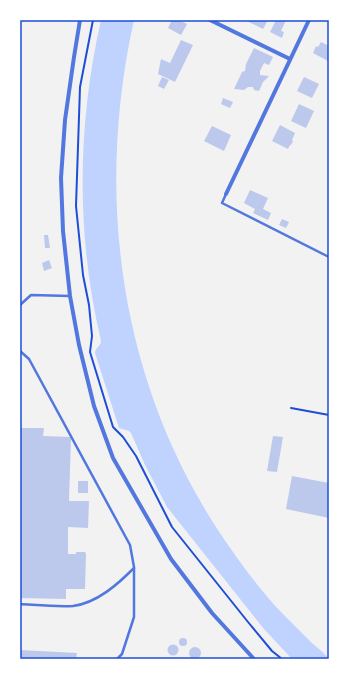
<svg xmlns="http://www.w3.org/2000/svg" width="349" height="679" font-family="Quicksand,sans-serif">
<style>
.water{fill:#bfd3fe}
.building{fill:#bdc9ec}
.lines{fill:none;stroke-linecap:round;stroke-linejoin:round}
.path{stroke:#1d4ed8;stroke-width:2}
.service{stroke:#5277de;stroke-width:2.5}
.minor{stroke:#5277de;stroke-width:4}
.neatline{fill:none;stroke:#1d4ed8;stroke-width:1.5}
</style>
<rect width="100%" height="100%" fill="#f2f2f2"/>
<!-- water -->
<path class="water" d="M101,20H134C93,204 122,397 233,552C248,573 265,596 284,615C293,624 302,633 311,642C317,648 325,653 329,659H292L264,629L167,507L145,465L131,433L129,431L119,428L95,353C95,348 101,346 101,341C76,235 77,126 101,20Z"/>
<!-- building -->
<g class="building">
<path d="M172,20H178L187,24L181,35L168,28Z"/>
<path d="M247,20H268L263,29L247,21Z"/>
<path d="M276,20H286L281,31L284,32L282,38L270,32Z"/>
<path d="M181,40L193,45L175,82L158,74L161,59L170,63Z"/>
<path d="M321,42L329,46L328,61L313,53L316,46L318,47Z"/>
<path d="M254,48L273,57L269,65L264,63L260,71V75L269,76L263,82L259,91L254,90L253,87H248L244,90L234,89L242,72L245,71L246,64Z"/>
<path d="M162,77L169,80L164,89L158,86Z"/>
<path d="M304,77L319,84L312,98L297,91Z"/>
<path d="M223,98L233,102L230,108L221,104Z"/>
<path d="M299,104L314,111L306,128L291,121Z"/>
<path d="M280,125L295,133L292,140L293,141L291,145H290L288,149L272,141Z"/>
<path d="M212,126L231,135L224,151L204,141Z"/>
<path d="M250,190L268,198L263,209L271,213L268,220L253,213L255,209L244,203Z"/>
<path d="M282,219L289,222L286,228L279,225Z"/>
<path d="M44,235H48L50,248H45Z"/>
<path d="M49,260L52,268L44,271L42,263Z"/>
<path d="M20,428H44L43,436L71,437L69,501H89L88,528L68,527V554H76V552H85L86,554L85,589H66V599L20,598Z"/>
<path d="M273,436L283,437L277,472L267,471Z"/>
<path d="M292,476L329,483V518L286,509Z"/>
<rect x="78" y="481" width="10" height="12"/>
<circle cx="183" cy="642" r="4"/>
<circle cx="173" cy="650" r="5.5"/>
<circle cx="195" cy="653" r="6"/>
<path d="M20,650L77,653L76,659H20Z"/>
</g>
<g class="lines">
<!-- path -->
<g class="path">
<path d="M93,20L80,87L76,206L83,275L89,305L92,336L90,352L113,427L123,437L136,456L172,527L248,622L272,651L282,659"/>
<path d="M291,408L329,415"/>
</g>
<!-- service -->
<g class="service">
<path d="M226,194L222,203L329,257"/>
<path d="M20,305L31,295L70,296"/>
<path d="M20,351L29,359L130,545L134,567V617L122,654L117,659"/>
<path d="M20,604C37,605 56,607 73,606C97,603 118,584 134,568"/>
</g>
<!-- minor -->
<g class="minor">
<path d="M80,20L74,57L65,120L61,178L63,231L70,296L79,345L94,406L113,458L171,559L212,613L254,659"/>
<path d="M210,20L290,59"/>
<path d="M226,194L309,20"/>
</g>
</g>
<!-- border -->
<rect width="349" height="679" fill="none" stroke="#ffffff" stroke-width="42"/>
<rect x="21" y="21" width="307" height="637" class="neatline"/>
</svg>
